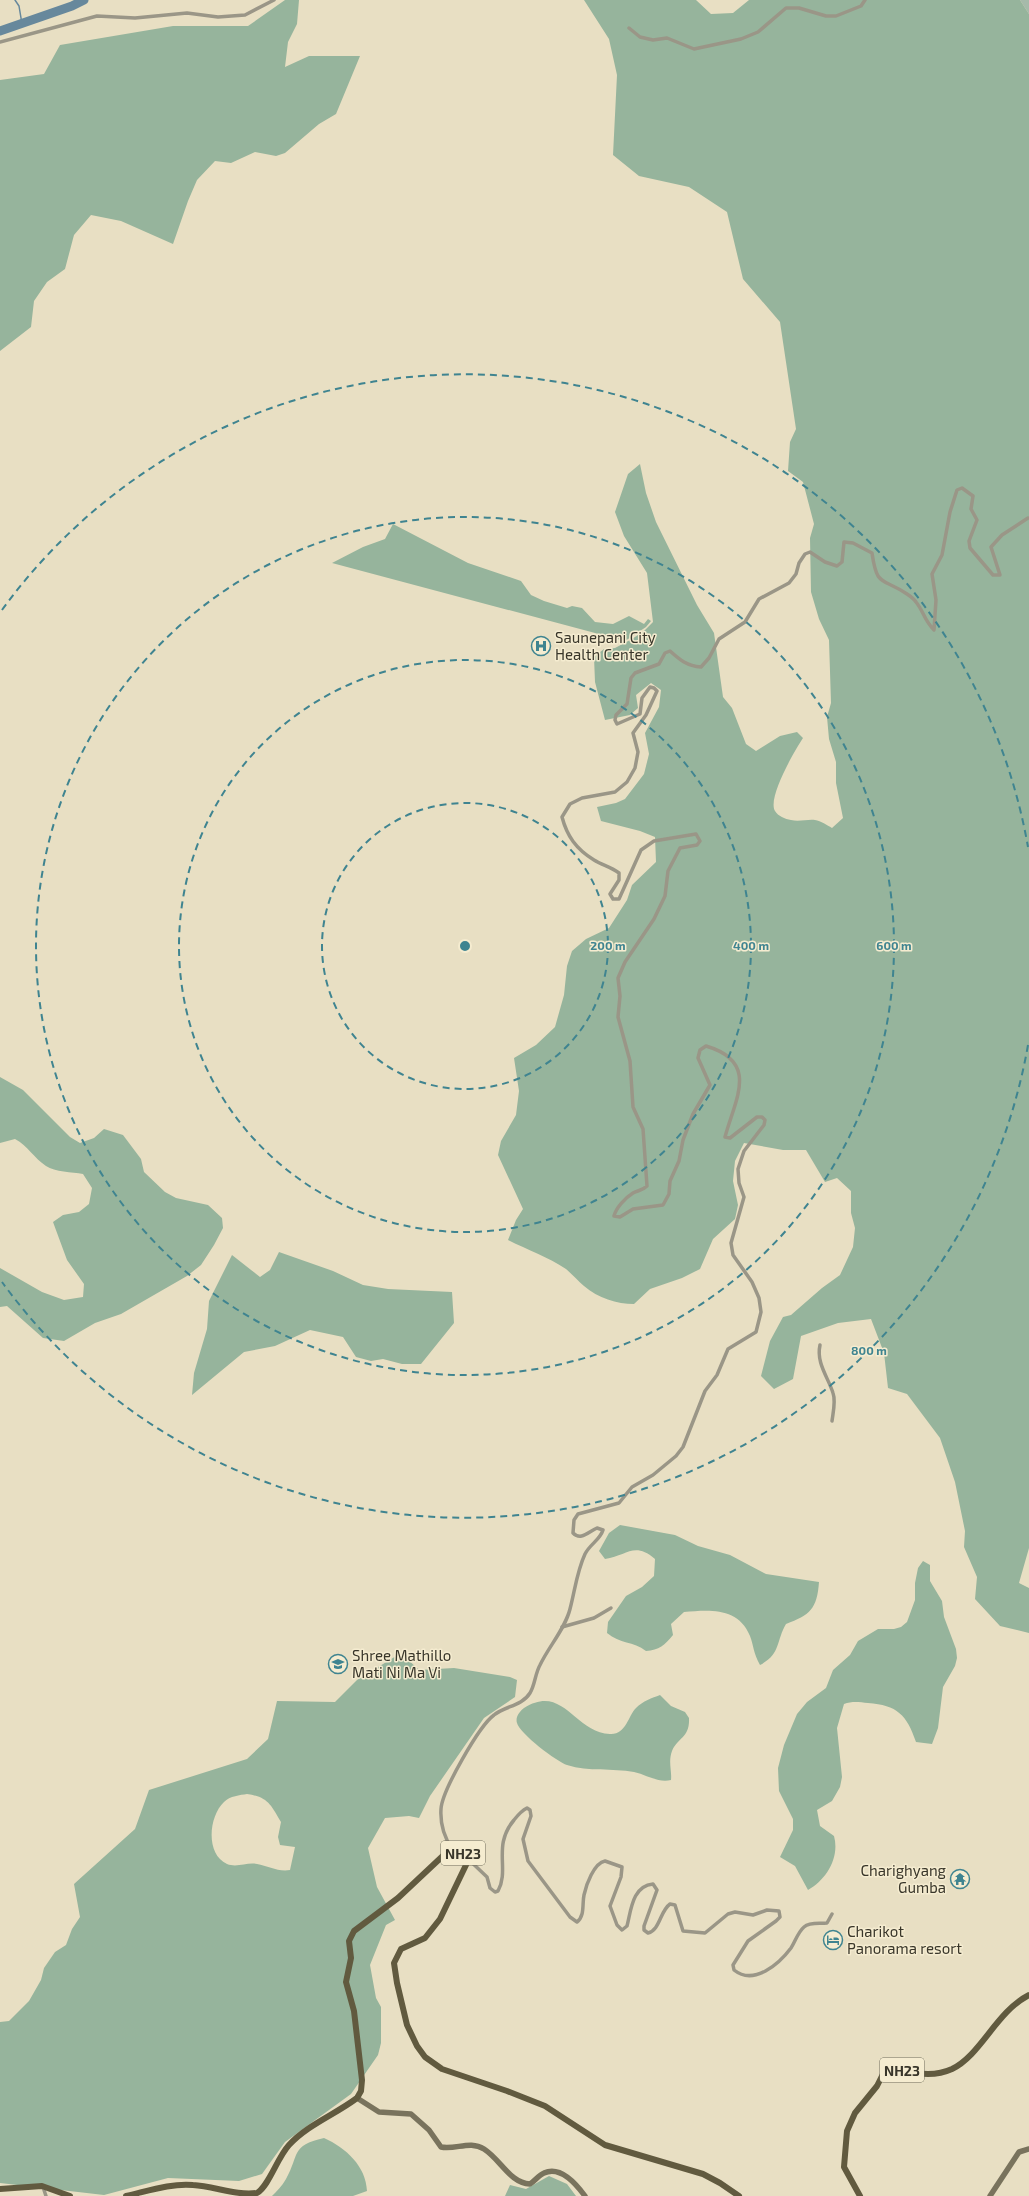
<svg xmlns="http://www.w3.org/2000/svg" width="1029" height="2196" font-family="'Exo 2',sans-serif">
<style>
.green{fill:#a6baaa}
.forest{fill:#96b49c;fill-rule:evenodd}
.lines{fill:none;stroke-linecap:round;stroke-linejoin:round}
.stream{stroke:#67889c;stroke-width:1.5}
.river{stroke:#67889c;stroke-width:9}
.minor{stroke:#9a9687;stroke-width:3.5}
.secondary{stroke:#79735d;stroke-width:5.5}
.primary{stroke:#615a3f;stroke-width:6}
.ring{fill:none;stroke:#3f8490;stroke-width:2;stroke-dasharray:7 5}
.labels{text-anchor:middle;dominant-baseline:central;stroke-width:3;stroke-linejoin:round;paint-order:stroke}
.shield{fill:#f5ecd0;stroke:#716d5c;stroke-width:1}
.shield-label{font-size:14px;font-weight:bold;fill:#39362a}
.poi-label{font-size:15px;fill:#39362a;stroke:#f5ecd0;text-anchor:start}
.centre{fill:#3f8490;stroke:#f5ecd0;stroke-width:2}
.ring-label{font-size:12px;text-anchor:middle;font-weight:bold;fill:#3f8490;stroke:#f5ecd0;stroke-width:3;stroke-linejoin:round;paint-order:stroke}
</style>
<rect width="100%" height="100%" fill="#e8dfc3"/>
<!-- green -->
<path class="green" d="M1020,0H1029V14Z"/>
<!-- forest -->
<g class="forest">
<path d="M285,0H299L297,24L288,42L285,67L309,56H360L336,114L319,124L285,153L276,156L255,152L231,163L215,161L197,180L188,201L173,244L121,221L91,215L74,235L65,269L47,282L34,301L31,327L0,351V80L44,74L60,45L173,26H248Z"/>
<path d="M584,0H696L711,14L733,13L749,0H1020L1029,14V1548L1019,1583L1029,1588V1633L1000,1626L975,1599L977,1577L964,1547L965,1531L955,1482L940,1438L907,1394L888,1388L884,1353L871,1319L838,1323L801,1336L793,1379L774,1389L761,1376L770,1341L783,1317L791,1315L822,1288L840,1275L853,1247L855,1228L851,1213V1191L837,1178L825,1182L806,1150H783L744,1143L735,1161L733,1181L738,1205L735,1219L713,1239L700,1269L682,1278L650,1289L634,1304C617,1304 598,1298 584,1286C578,1281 572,1274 566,1269C548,1257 528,1250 508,1240L516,1220L523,1209L498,1155L501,1141L516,1115L519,1091L514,1058L536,1045L555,1027L564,995L567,966L572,951L586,939L609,928L627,900L632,885L656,862L655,837L640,831L601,821L597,807L616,803L625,799L644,774L649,754L645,733L659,707L661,690L651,683L636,695L638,708L630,715L605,720L595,682L594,657L604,649L615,648L632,639L644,631L653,622L647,573L624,536L615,512L628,474L640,464L646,493L656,522L697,605L714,633L723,697L732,708L746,744L756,751L780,736L797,732L803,738C795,750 767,798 775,811C778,816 785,819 791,820C799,822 808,819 815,820C821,821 827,825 832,828L843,818L836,783V762L829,739L827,717L831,703L829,640L819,619L811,592L810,538L814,524L803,482L788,471L790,442L796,429L780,322L743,279L727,212L689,187L639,176L613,155L617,75L609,39Z"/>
<path d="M393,524L468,563L521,581L531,595L544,601L567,608L572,606L582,608L595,622L613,624L629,616L644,624L648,619L651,621L646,627L625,641L332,563L363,547L385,539Z"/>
<path d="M0,1077L23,1090L70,1137L80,1143L94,1138L104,1129L123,1135L141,1159L144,1172L165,1192L176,1198L208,1205L222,1218L223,1228L214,1245L201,1265L187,1276L121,1314L95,1323L64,1341L43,1338L7,1306L0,1307V1268L42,1292L64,1300L83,1297L84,1284L67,1260L53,1222L63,1215L79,1212L89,1204L92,1188L83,1174C72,1172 55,1172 46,1166C34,1158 28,1146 15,1139L0,1143Z"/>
<path d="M279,1252L333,1271L363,1285L388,1289L452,1292L454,1323L421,1364H402L383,1359L371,1361L356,1357L343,1337L310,1330L275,1346L244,1352L192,1395L194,1373L207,1329L209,1301L232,1255L260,1277L270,1270Z"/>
<path d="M620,1525L675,1535L698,1546L730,1555L766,1574L819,1582C817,1609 810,1615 786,1624C776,1641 781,1654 760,1665C753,1652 754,1647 750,1636C738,1607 710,1610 684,1612L671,1624L673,1635C665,1645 659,1650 646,1651C633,1641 620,1644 607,1633L608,1622L626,1596L642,1587L654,1576L655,1559C634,1541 627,1556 605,1559L599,1551L609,1533Z"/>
<path d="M923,1561L930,1565V1581L942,1601L944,1617L956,1649L957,1658L955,1666L943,1687L938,1728L932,1744L916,1742C907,1715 897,1705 868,1703C859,1702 852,1701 844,1704L837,1728L842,1777L840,1787L832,1801L817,1810L820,1826L834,1836C840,1858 826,1880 808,1890L795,1866L780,1857L793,1830V1819L779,1791L778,1768L784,1745L797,1714L807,1702L826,1688L833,1670L850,1655L858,1641L878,1629H894L901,1627L907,1622L915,1600V1583L918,1568Z"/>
<path d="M401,1653L419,1670L454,1668L510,1677L517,1680L515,1697L484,1718L430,1796L419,1818L409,1816L385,1818L368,1848L377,1887L395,1920L386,1925L370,1965L376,1998L381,2007V2043L378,2055L351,2094L285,2142L262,2174L239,2181L168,2178L104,2195L0,2183V2022L9,2021L29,2001L41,1980L44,1968L55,1952L66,1945L72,1929L80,1917L74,1884L135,1829L149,1790L247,1759L268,1739L277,1701L335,1702L357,1680ZM247,1794C268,1797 271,1805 281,1822L278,1837L280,1845L295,1847L290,1870C278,1872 268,1866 257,1864C247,1862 237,1868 227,1864C205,1854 209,1816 224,1802C230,1796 240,1795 247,1794Z"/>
<path d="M660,1695L671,1706L685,1712L689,1718C690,1738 678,1737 672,1751C668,1762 672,1770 671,1780C658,1783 647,1775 634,1772C612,1768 589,1772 567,1765C557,1762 519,1733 517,1723C515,1717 520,1711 524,1708C563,1683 574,1732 610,1734C626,1735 628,1716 636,1708C643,1701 652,1698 660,1695Z"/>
<path d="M324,2138C346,2148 366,2166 367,2191L353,2196H272C277,2191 282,2186 286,2179C300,2154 290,2146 324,2138Z"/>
<path d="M549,2176L567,2184L576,2196H505L510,2185L526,2189Z"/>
</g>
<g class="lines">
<!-- stream -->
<path class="stream" d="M15,0L19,6L22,24"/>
<!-- river -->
<path class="river" d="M0,31L72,6L84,0"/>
<!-- minor -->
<g class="minor">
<path d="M629,28L640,37L653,40L667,38L694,49L741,39L758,32L786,8H799L826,16H836L861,6L865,0"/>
<path d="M0,42L97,16L135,18L187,13L218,17L245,15L274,0"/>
<path d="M820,1345C816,1363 828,1377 833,1393C836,1401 833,1413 832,1421"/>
<path d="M562,1627L594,1618L611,1608"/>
<path d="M452,1849C444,1837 440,1824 441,1809C442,1791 479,1726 494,1715C505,1706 522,1706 530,1693C535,1685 535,1674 540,1665C549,1646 565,1629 570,1609C575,1590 577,1571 585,1554C590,1544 600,1540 603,1530L597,1528C588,1532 581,1541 573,1533L574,1520L578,1514L619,1503L632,1487L653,1475L676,1456L683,1447L705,1391L717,1375L728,1349L756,1332L761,1312L759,1298L752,1282L733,1255L731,1243L744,1197L739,1183L738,1169L744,1151L764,1125L765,1120L762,1117H757L730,1138L725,1137C735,1099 760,1062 706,1046L700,1050L698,1058L710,1085L693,1114L683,1140L679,1161L670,1181L669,1194L663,1205L633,1209L620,1217L614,1216C616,1208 625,1198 633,1193C638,1190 642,1191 647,1186L643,1129L633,1107L630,1061L618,1017L620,996L618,978L625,962L654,919L665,896L668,871L680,848L697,845L700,841L696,834L654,841L641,850L619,899H613L610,894L619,880V873C611,867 602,865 594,860C576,849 567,836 562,817L570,804L582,798L615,792L627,782L635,768L638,752L633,733L646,715L657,691L654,688L650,687L642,698L640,714L617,724L615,720L616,715L627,704L631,678L635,673L659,664L665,653L670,651C680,660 687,666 701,667L709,658L719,639L745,622L759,599L789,583L796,574L799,563L805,554L810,552L825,562L837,566L842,562L844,542L853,543L872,553C877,588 882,577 907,594C910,596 914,599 916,602C924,612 924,620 934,630L936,600L932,574L942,555L950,512L957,490L962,488L973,496L971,509L977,520L969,541L970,548L993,575H1000L991,547L1002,535L1028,518"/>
<path d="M466,1857L487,1877L490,1888L495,1892L498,1891C510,1869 492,1846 514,1820C518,1815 521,1811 527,1808L530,1810L531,1816L523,1839L528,1861L570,1917L577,1922C585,1916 582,1904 584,1895C586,1885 594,1863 605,1861L622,1867L621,1877L610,1906L617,1925L622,1930L627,1926C631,1911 632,1886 653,1884L657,1890L644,1926V1930L648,1933C660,1930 660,1911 670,1904L675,1905L683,1931L705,1933L728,1914L735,1912L753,1915L767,1910L779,1911L780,1917L776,1921L748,1941L733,1965L734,1970C754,1986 779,1964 791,1948C795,1942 798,1932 804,1927C810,1922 819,1924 827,1923L832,1914"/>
<path d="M43,2187L46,2196"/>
</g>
<!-- secondary -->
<g class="secondary">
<path d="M357,2098L379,2112L411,2114L429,2130L441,2147C456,2150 470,2140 484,2149C501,2160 510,2183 530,2184C535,2181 539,2175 544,2173C561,2165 577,2185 585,2196"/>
<path d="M990,2196L1019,2152L1029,2149"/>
</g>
<!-- primary -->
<g class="primary">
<path d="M0,2189L42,2186L70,2196"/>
<path d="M126,2196C148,2191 171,2183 193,2185C214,2186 236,2196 257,2193C269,2186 277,2158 289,2145C307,2125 336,2114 357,2098L361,2091L362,2080L354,2011L346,1982L351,1958L349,1941L354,1931L398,1898L447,1852L456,1849L464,1853L466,1865L440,1919L425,1938L401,1949L394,1963L397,1983L407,2025L417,2046L425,2057L442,2069L507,2091L545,2106L605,2145L703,2174L720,2183L739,2196"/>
<path d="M860,2196L844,2167L847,2131L855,2113L877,2086L884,2072C893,2065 906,2072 916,2073C929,2075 941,2074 952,2069C981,2055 996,2012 1029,1995"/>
</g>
</g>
<!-- distance rings -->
<g class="ring">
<circle cx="465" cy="946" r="143"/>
<circle cx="465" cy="946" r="286"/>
<circle cx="465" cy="946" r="429"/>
<path d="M1028 1045A572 572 0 0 1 2 1282M2 610A572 572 0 0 1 1028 847"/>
</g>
<!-- icons -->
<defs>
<g id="hospital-ring" transform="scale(1)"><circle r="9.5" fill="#f5ecd0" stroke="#3f8490" stroke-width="1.5"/><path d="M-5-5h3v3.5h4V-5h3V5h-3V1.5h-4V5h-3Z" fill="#3f8490"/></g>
<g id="school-ring" transform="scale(1)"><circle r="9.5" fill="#f5ecd0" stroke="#3f8490" stroke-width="1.5"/><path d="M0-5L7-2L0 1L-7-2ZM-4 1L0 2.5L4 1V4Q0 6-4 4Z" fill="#3f8490"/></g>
<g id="temple-ring" transform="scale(1)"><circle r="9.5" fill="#f5ecd0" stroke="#3f8490" stroke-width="1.5"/><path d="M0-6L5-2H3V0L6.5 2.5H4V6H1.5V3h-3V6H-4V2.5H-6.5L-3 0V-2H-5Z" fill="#3f8490"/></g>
<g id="hotel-ring" transform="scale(1)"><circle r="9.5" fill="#f5ecd0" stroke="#3f8490" stroke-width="1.5"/><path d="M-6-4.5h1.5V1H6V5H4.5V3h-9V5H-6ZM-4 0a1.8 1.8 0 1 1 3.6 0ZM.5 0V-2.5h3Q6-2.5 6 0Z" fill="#3f8490"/></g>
</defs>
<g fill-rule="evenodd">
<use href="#hospital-ring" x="541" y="646"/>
<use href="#school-ring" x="338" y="1664"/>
<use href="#temple-ring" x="960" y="1879"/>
<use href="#hotel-ring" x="833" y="1940"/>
</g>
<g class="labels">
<!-- shield labels -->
<g class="shield">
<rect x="441" y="1841" width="44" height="24" rx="3"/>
<rect x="880" y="2058" width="44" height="24" rx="3"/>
</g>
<g class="shield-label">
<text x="463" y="1853">NH23</text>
<text x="902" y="2070">NH23</text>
</g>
<!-- poi labels -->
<g class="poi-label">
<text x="555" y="637">Saunepani City<tspan x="555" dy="17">Health Center</tspan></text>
<text x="352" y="1655">Shree Mathillo<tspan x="352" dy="17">Mati Ni Ma Vi</tspan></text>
<text x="946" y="1870" text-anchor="end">Charighyang<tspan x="946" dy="17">Gumba</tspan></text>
<text x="847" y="1931">Charikot<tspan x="847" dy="17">Panorama resort</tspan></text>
</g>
</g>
<circle cx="465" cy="946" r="6" class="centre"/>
<g class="ring-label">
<text x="608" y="950">200 m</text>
<text x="751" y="950">400 m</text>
<text x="894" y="950">600 m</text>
<text x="869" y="1355">800 m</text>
</g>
</svg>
